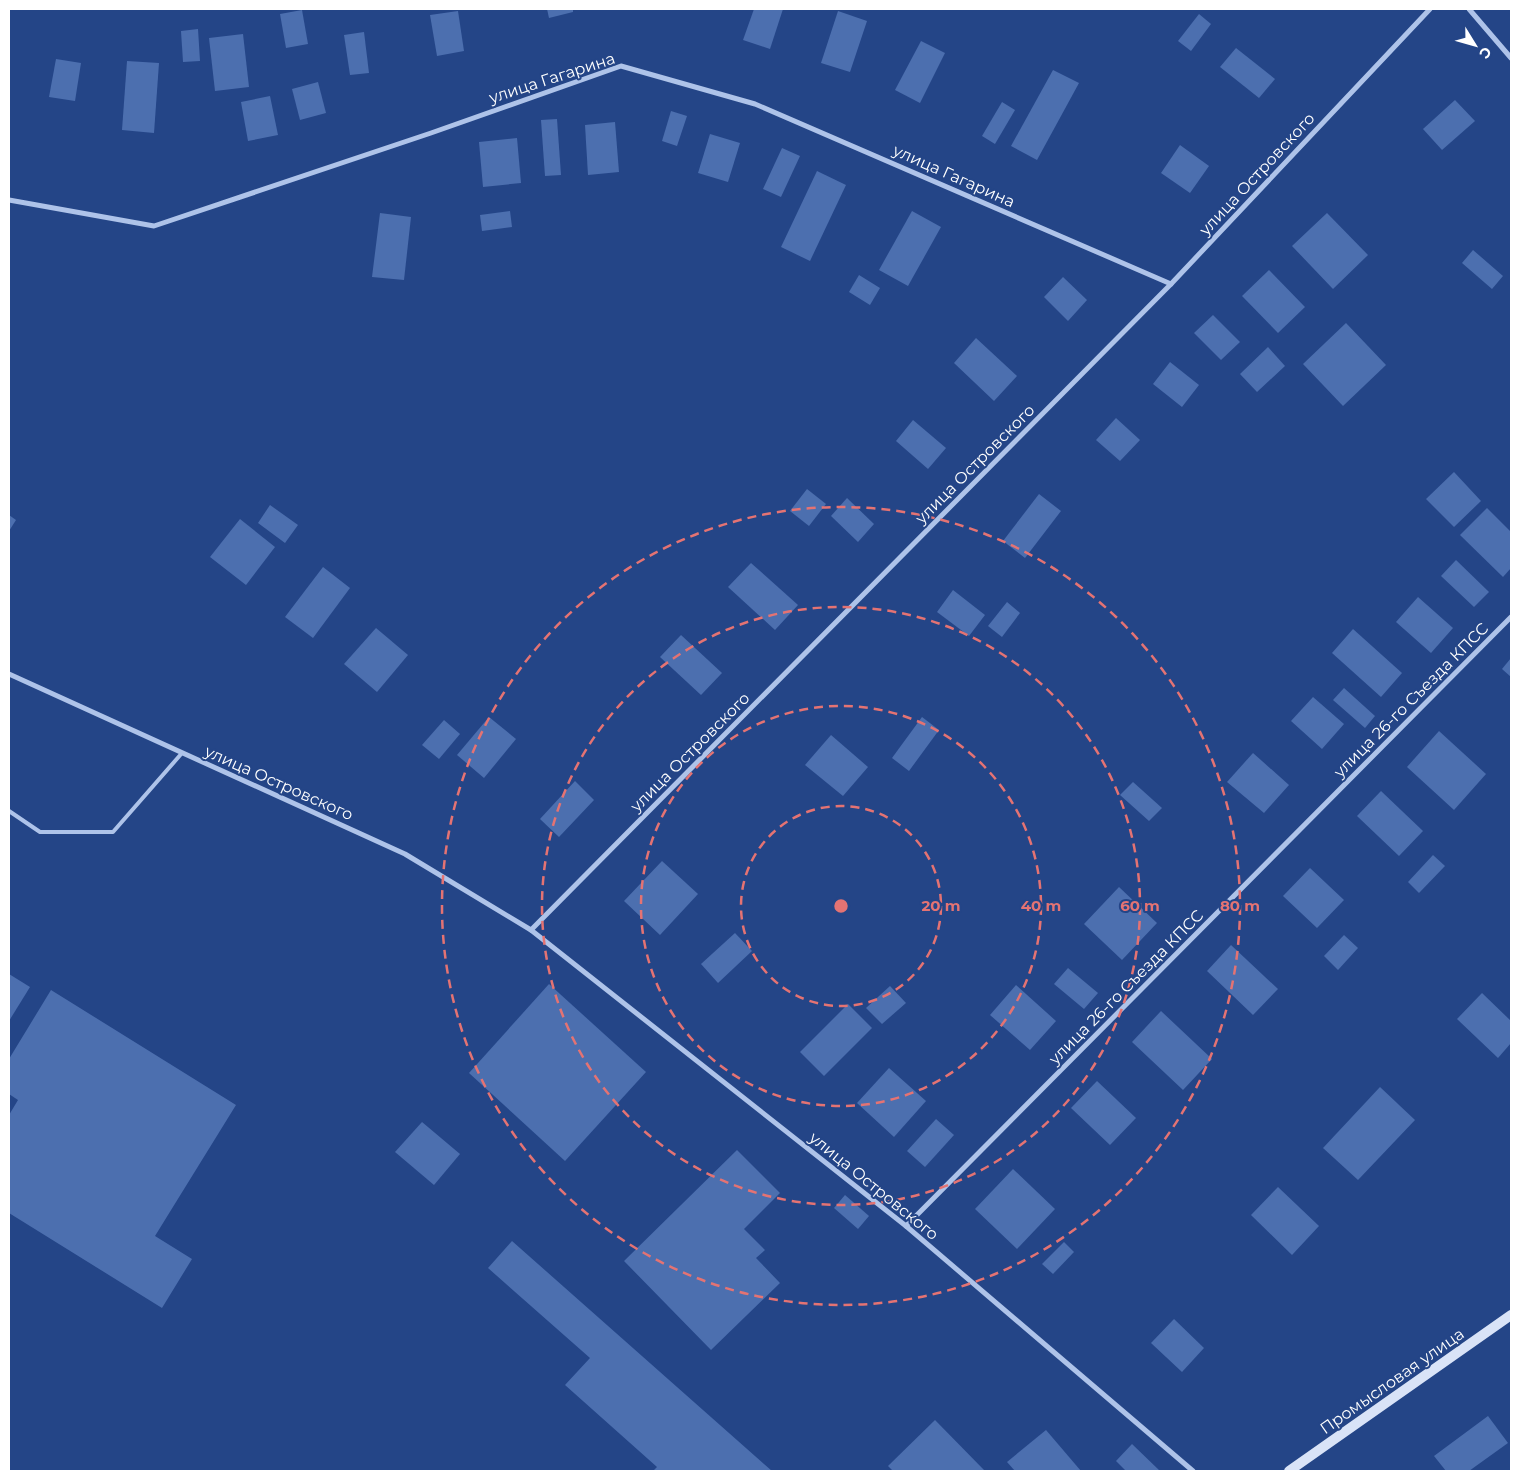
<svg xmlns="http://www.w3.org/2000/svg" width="1520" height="1480" font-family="Montserrat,sans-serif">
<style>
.building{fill:#4c6faf}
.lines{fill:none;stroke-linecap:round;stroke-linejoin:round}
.lane{stroke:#aec3e9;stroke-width:4}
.street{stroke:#aec3e9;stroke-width:5}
.secondary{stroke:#d9e3f7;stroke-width:10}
.ring{fill:none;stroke:#e47373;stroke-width:2.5;stroke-dasharray:9 6}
.labels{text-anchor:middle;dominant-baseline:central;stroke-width:4;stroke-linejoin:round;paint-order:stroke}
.street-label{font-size:16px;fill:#fff;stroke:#244587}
.centre{fill:#e47373;stroke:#244587;stroke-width:2.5}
.ring-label{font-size:15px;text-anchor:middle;font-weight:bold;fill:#e47373;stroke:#244587;stroke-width:4;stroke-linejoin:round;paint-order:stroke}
</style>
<rect width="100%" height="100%" fill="#244587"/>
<!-- building -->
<g class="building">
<path d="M547,9H573V12L549,18Z"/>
<path d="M754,9H783L770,49L743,40Z"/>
<path d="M302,10L308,44L286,48L280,14Z"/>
<path d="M458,11L464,51L437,56L430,15Z"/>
<path d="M838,11L867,21L850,72L821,63Z"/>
<path d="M1199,14L1211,24L1191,51L1178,41Z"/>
<path d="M198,29L200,61L183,62L181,31Z"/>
<path d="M364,32L369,73L350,75L344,35Z"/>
<path d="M243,34L249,87L215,91L209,38Z"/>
<path d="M921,41L945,53L920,103L895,90Z"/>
<path d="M1236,48L1275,79L1259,98L1220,67Z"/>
<path d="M56,59L81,63L75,101L49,97Z"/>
<path d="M127,61L159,63L154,133L122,130Z"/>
<path d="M1053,70L1079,83L1037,160L1011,146Z"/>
<path d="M318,82L326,113L300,120L292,89Z"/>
<path d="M270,96L278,135L248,141L241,102Z"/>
<path d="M1455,100L1475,121L1442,150L1423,129Z"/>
<path d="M1002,102L1015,110L995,144L982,136Z"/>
<path d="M671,111L687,116L677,146L662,141Z"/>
<path d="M557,119L561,175L545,176L541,120Z"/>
<path d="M615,122L619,172L588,175L585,125Z"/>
<path d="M710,134L740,143L728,182L698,173Z"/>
<path d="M517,138L521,183L483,187L479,142Z"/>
<path d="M1180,145L1209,166L1190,193L1161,173Z"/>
<path d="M782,148L800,156L781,197L763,189Z"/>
<path d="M817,171L846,185L810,261L781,247Z"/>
<path d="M510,211L512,227L482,231L480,215Z"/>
<path d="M912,211L941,227L908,286L879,270Z"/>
<path d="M380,213L411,217L404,280L372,277Z"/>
<path d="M1327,213L1368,255L1333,289L1292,246Z"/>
<path d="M1473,250L1503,276L1492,289L1462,263Z"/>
<path d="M1269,270L1305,307L1278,333L1242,296Z"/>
<path d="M859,275L880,288L870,305L849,292Z"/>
<path d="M1063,277L1087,300L1068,321L1044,297Z"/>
<path d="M1213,315L1240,342L1221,360L1194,333Z"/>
<path d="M1346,323L1386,365L1343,406L1303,364Z"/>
<path d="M976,338L1017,376L994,401L954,363Z"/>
<path d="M1268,347L1285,366L1257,392L1240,374Z"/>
<path d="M1170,362L1199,385L1182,407L1153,384Z"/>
<path d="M1116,418L1140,440L1120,461L1096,440Z"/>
<path d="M913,420L946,448L928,469L896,441Z"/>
<path d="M1454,472L1481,501L1454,527L1426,499Z"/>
<path d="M807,489L826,504L809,526L790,511Z"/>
<path d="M1039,494L1061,511L1025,558L1003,541Z"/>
<path d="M847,498L874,524L858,542L831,516Z"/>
<path d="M270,505L298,525L285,543L258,523Z"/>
<path d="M1487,508L1511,532V568L1503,577L1460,535Z"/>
<path d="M9,515L16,520L9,531Z"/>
<path d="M240,519L275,547L246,585L210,557Z"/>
<path d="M1456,560L1489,592L1474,607L1441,576Z"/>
<path d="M751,563L798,605L775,630L728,587Z"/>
<path d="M323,567L350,588L313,638L285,617Z"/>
<path d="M953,590L985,615L969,636L937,612Z"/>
<path d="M1418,597L1453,628L1431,653L1396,622Z"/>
<path d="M1007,602L1020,613L1002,637L988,626Z"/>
<path d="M376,628L408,655L377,692L344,664Z"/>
<path d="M1353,629L1402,673L1381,697L1332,653Z"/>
<path d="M681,635L722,673L701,695L660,657Z"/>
<path d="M1511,658V677L1502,669Z"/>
<path d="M1344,688L1375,716L1365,728L1333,700Z"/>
<path d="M1313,697L1344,724L1322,749L1291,721Z"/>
<path d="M489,717L516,739L484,778L457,755Z"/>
<path d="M922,717L939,730L909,771L892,758Z"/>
<path d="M444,720L460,734L439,759L422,745Z"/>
<path d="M1439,731L1486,774L1454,810L1407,767Z"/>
<path d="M831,735L868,767L843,796L805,765Z"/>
<path d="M1253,753L1289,785L1264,813L1227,782Z"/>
<path d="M575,781L594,800L559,837L540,819Z"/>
<path d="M1133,782L1162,808L1149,821L1120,795Z"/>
<path d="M1381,791L1423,831L1399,856L1357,816Z"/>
<path d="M1433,855L1445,866L1419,893L1408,882Z"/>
<path d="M662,861L698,894L660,935L624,901Z"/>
<path d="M1310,868L1344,900L1317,928L1283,896Z"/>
<path d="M1119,887L1157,923L1122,960L1084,924Z"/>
<path d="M735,933L752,951L718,983L701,964Z"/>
<path d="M1344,935L1358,948L1338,970L1324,956Z"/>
<path d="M1231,945L1278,989L1253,1015L1207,971Z"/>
<path d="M1068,968L1098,993L1084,1009L1054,984Z"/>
<path d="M9,974L30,987L9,1021Z"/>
<path d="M549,984L646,1072L565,1161L469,1073Z"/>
<path d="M1016,985L1056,1021L1030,1050L990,1015Z"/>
<path d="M890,986L906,1003L882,1024L866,1008Z"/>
<path d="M51,990L236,1105L155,1236L192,1259L162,1308L9,1213V1115L18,1100L9,1094V1059Z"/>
<path d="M1482,993L1511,1021V1043L1498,1058L1457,1019Z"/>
<path d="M848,1004L872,1028L824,1076L800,1052Z"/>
<path d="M1161,1011L1212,1059L1183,1090L1132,1042Z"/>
<path d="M889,1068L926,1101L894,1137L857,1103Z"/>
<path d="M1097,1081L1136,1118L1110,1145L1071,1108Z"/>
<path d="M1380,1087L1415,1120L1358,1180L1323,1148Z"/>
<path d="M936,1119L954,1135L925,1167L907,1151Z"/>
<path d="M422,1122L460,1154L434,1185L395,1152Z"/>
<path d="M737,1150L780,1193L744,1229L765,1250L756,1258L780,1283L711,1350L624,1261Z"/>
<path d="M1013,1169L1055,1209L1017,1249L975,1209Z"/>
<path d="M1278,1187L1319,1226L1292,1255L1251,1215Z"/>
<path d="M845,1195L869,1216L858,1229L834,1208Z"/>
<path d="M512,1241L772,1471H653L657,1467L565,1385L590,1358L488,1268Z"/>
<path d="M1064,1242L1074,1252L1053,1274L1042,1264Z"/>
<path d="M1174,1319L1204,1348L1182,1372L1151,1343Z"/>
<path d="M1488,1416L1508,1443L1469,1471H1446L1434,1456Z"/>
<path d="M935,1420L985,1471H893L888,1466Z"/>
<path d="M1046,1430L1081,1471H1015L1007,1462Z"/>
<path d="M1132,1444L1160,1471H1126L1116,1461Z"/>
</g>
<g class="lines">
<!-- lane -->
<path class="lane" d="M9,811L40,832H113L182,753"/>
<!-- street -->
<g class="street">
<path d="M1469,9L1511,58"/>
<path d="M9,200L154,226L431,133L621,66L755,104L1171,284"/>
<path d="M9,674L405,854L531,930L906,1226L1193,1471"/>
<path d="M531,930L1171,284L1430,9"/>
<path d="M906,1226L1511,617"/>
</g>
<!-- secondary -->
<path class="secondary" d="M1289,1471L1511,1315"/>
</g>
<!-- distance rings -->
<g class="ring">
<circle cx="841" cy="906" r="100"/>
<circle cx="841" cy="906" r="200"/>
<circle cx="841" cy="906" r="299"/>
<circle cx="841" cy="906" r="399"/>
</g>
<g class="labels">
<!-- street labels -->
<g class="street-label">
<text transform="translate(552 78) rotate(-18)">улица Гагарина</text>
<text transform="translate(1257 174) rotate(-47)">улица Островского</text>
<text transform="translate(954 176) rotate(24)">улица Гагарина</text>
<text transform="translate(975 464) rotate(-45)">улица Островского</text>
<text transform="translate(1411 700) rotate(-45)">улица 26-го Съезда КПСС</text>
<text transform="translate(690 752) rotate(-45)">улица Островского</text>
<text transform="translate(279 783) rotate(24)">улица Островского</text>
<text transform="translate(1126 987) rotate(-45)">улица 26-го Съезда КПСС</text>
<text transform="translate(874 1186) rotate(39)">улица Островского</text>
<text transform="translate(1392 1381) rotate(-35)">Промысловая улица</text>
</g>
</g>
<circle cx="841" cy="906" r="8" class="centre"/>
<g class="ring-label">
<text x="941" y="911">20 m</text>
<text x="1041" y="911">40 m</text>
<text x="1140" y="911">60 m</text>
<text x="1240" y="911">80 m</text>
</g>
<!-- border -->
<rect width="1520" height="1480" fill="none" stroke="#ffffff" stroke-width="20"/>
<!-- north arrow -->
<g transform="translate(1475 45) rotate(127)" stroke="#244587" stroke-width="4" paint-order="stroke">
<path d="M0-4L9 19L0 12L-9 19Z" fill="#ffffff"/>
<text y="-8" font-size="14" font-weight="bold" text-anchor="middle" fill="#ffffff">С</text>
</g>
</svg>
